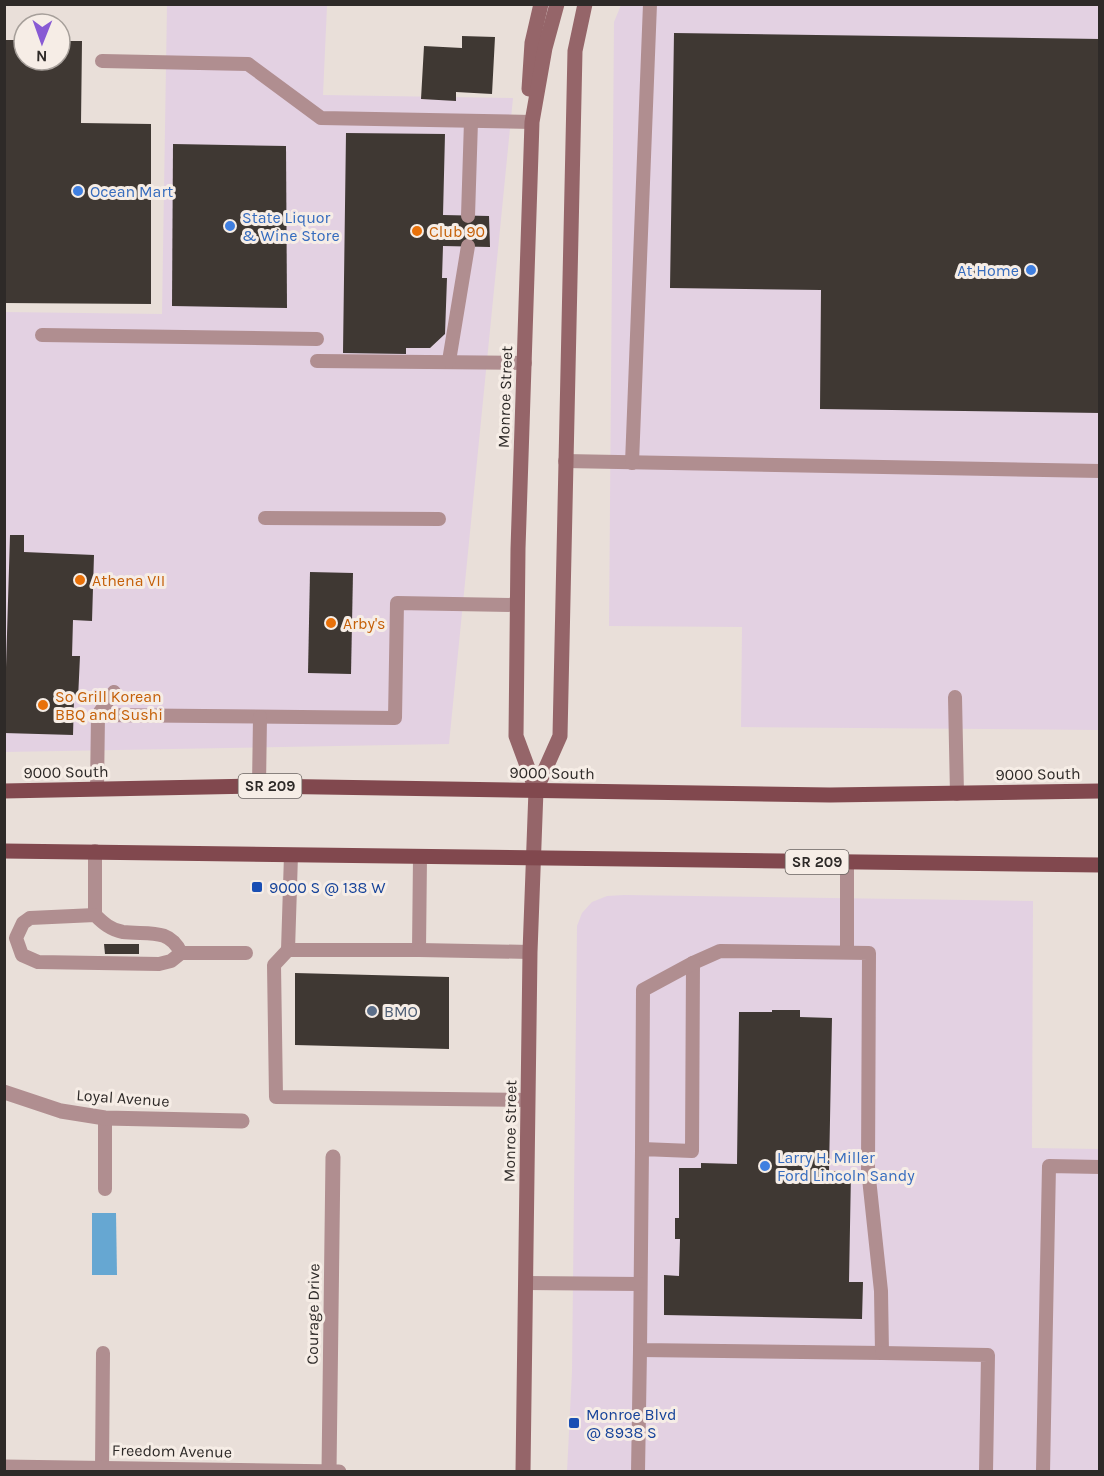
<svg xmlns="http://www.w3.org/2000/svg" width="1104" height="1476" font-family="Karla,sans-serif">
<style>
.commercial{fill:#e3d1e2}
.water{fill:#66a7d2}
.building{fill:#3f3833}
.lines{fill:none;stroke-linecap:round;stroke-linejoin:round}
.lane{stroke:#b08e90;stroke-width:14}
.street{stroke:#b08e90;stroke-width:15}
.secondary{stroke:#956569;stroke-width:15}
.primary{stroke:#81484e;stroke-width:15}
.shop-dot{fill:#3f7fe0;stroke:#f6ede6;stroke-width:2}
.food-dot{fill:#e8710a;stroke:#f6ede6;stroke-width:2}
.transit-dot{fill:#1a4fb4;stroke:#f6ede6;stroke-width:2}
.service-dot{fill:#5c6f8a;stroke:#f6ede6;stroke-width:2}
.labels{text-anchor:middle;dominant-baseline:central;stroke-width:6;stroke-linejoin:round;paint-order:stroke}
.shield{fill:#f6ede6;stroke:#6a6461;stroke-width:1.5}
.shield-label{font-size:15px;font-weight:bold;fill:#2e2a28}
.shop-label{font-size:16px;fill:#366cbe;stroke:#f6ede6;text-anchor:start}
.food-label{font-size:16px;fill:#c56008;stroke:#f6ede6;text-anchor:start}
.street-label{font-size:16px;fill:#2e2a28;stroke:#f6ede6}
.transit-label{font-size:16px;fill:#164399;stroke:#f6ede6;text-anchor:start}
.service-label{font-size:16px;fill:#4e5e75;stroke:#f6ede6;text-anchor:start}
</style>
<rect width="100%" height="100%" fill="#e9dfd9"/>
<!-- commercial -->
<g class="commercial">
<path d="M167,5L327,6L323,95L513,98L449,744L5,752L4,312L162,314Z"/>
<path d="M621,5H1099V730L741,727L742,627L609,626L614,22Z"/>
<path d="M624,895L1033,901L1032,1148L1099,1149V1471L567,1472L572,1372L577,926L582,913L592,902L607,896Z"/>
</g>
<!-- water -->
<path class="water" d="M92,1213H116L117,1275H92Z"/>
<!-- building -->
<g class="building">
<path d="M674,33L1100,39V413L820,409L821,290L670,288Z"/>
<path d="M462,36L495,37L492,94L456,92V101L421,99L424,46L462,48Z"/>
<path d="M5,40H24V60H60V41H82L81,123L151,124V304L4,303Z"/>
<path d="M346,133L445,134L443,215L489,216L490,247L443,246L442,278H447L445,334L430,348H406V354L343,353Z"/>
<path d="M173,144L286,146L287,308L172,306Z"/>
<path d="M10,535H24V552L94,555L92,621L73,620L72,656H80L78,699H74L73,735L4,733Z"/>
<path d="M310,572L353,573L351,674L308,673Z"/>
<path d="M104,944H139V954H105Z"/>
<path d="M295,973L449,977V1049L295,1045Z"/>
<path d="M772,1010H800V1017L832,1018L829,1171L851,1172L849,1282H863L862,1319L664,1315V1275L679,1276L680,1239H675V1218H679V1168H701V1163L737,1164L739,1012H772Z"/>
</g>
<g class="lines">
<!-- lane -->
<g class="lane">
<path d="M102,61L248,64L321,118L532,122"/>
<path d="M468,216L471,121"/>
<path d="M42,335L317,339"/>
<path d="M317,361L525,363"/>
<path d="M449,361L468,246"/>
<path d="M565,461L1100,471"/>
<path d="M632,463L650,4"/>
<path d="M265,518L439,519"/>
<path d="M955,697L957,794"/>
<path d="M98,715L395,718L397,603L517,605"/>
<path d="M259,786L260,717"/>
<path d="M97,789L98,715L114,692"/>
<path d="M95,851V915"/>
<path d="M291,855L288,950H419L420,857"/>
<path d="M847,862V952"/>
<path d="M288,950L274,965L276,1097L528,1100"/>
<path d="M419,950L530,952"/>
<path d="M720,951L869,953L868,1169L881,1291L882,1353L640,1350L642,1149L692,1151L693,963Z"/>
<path d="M181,953L171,961L159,964L38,962L22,955L16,938L23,923L30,918L95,915C103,923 111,930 123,932C147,935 169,927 181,953H246"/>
<path d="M642,1149L643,990L693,963"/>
<path d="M105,1189V1118"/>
<path d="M526,1283L640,1284"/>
<path d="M882,1353L988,1355L986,1472"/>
<path d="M102,1468L103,1353"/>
<path d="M638,1472L640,1350"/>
<path d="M1043,1472L1049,1166L1100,1167"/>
</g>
<!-- street -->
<g class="street">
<path d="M4,1092L61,1111L105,1118L242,1121"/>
<path d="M4,1467L339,1472"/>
<path d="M329,1471L333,1157"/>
</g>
<!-- secondary -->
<g class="secondary">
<path d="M529,89L532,43L541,4"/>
<path d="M536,790L560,736L575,51L585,4"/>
<path d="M523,1472L530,952L536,790L516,736L518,549L532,122L545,48L557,4"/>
</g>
<!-- primary -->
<g class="primary">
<path d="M4,791L259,786L830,795L1100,791"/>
<path d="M4,851L1100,865"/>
</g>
</g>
<!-- markers -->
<g class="shop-dot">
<circle cx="78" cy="191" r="6"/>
<circle cx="230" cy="226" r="6"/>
<circle cx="1031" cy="270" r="6"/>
<circle cx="765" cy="1166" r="6"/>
</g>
<g class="food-dot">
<circle cx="417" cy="231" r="6"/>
<circle cx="80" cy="580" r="6"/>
<circle cx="331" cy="623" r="6"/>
<circle cx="43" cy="705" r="6"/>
</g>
<g class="transit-dot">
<rect x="251" y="881" width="12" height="12" rx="3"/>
<rect x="568" y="1417" width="12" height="12" rx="3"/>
</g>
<circle class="service-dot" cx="372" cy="1011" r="6"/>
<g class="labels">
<!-- shield labels -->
<g class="shield">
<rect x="238.5" y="774" width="63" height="24" rx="4.5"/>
<rect x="785.5" y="850" width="63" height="24" rx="4.5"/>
</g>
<g class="shield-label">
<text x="270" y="786">SR 209</text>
<text x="817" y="862">SR 209</text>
</g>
<!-- shop labels -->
<g class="shop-label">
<text x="90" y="191">Ocean Mart</text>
<text x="242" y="217">State Liquor<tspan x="242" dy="18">&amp; Wine Store</tspan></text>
<text x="1019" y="270" text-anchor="end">At Home</text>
<text x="777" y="1157">Larry H. Miller<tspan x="777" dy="18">Ford Lincoln Sandy</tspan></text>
</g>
<!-- food labels -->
<g class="food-label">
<text x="429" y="231">Club 90</text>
<text x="92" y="580">Athena VII</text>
<text x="343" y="623">Arby's</text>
<text x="55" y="696">So Grill Korean<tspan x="55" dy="18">BBQ and Sushi</tspan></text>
</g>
<!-- street labels -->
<g class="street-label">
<text transform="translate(505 397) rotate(-88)">Monroe Street</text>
<text transform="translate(66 772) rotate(-1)">9000 South</text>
<text transform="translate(552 773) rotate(1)">9000 South</text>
<text transform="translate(1038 774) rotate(-1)">9000 South</text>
<text transform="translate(123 1098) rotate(4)">Loyal Avenue</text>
<text transform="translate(510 1131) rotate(-89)">Monroe Street</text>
<text transform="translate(313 1314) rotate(-89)">Courage Drive</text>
<text transform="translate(172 1451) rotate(1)">Freedom Avenue</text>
</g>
<!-- transit labels -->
<g class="transit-label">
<text x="269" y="887">9000 S @ 138 W</text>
<text x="586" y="1414">Monroe Blvd<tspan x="586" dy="18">@ 8938 S</tspan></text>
</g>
<!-- service labels -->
<g class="service-label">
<text x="384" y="1011">BMO</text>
</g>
</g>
<!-- border -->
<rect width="1104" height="1476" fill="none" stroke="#2e2a28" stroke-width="12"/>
<!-- north arrow -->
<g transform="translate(42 42) rotate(181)"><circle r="28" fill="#f6ede6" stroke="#a69f9a" stroke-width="1.5"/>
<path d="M0-4.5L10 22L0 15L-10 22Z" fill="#885ad4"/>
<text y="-9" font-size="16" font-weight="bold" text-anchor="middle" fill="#2e2a28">N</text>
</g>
</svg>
